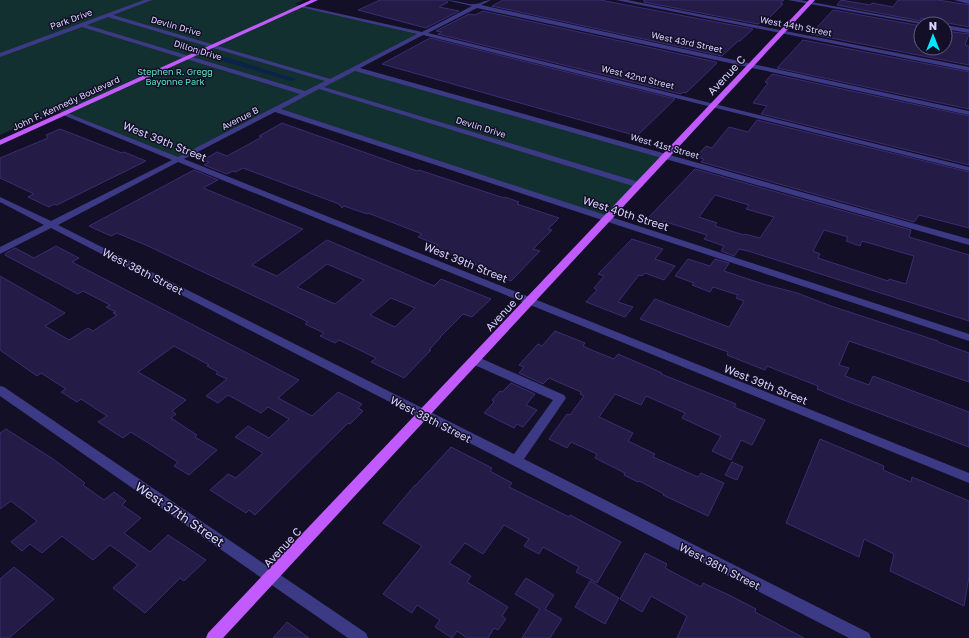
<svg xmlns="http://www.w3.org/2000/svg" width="969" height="638" font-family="'Golos Text',sans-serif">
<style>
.green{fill:#12302f}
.water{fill:#0c2248}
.building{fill:#241b47;stroke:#3b2d73;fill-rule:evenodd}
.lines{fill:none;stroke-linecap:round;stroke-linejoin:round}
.minor{fill:#3d3a85;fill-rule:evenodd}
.major{fill:#c25bff;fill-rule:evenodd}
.labels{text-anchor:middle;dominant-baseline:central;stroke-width:3;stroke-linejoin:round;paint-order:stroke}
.far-street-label{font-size:9px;fill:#d9d4ff;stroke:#130f26}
.far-park-label{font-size:9px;fill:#5fe0c0;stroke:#130f26}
.street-label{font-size:11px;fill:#d9d4ff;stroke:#130f26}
.near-street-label{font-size:13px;fill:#d9d4ff;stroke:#130f26}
</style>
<rect width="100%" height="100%" fill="#130f26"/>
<!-- green -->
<path class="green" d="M0,0H303L295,4L421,35L356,68L665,156L607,219L276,110L179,159L56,110L0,135Z"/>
<!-- water -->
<path class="water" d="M225,57L296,79L291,81L219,60Z"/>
<!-- building -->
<g class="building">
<path d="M380,0H445L448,2L439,7L459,11L426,28L358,10Z"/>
<path d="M503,0H600L753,29L740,41H738L722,56L492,6Z"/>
<path d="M644,0H784L780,3L783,4L769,18L758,24L644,2Z"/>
<path d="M841,0L870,5L872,3L893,7L898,0H938L969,5V27L921,18V21L837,5Z"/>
<path d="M833,10L921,26V29L914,42L921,44V48H945V31L969,34L965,45L969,46V65L811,34Z"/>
<path d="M483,11L716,62L717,63L686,93L683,92L681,94L438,34L442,32L436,31L469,14L475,15Z"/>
<path d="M430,38L675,99L637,136L382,64Z"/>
<path d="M803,40L969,72V109L777,68Z"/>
<path d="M772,74L969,116V165L761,114L767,106L753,103L768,83L765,82Z"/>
<path d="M757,120L969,172V228L919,215L914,222L701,162L704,159L696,157L706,146L712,148L729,127L748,132Z"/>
<path d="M282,123L417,171L419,170L504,198L505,197L519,202L517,204L559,218L548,229L552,230L533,249L540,251L511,281L480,268L482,267L434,248L438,245L418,237L422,234L368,213L367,214L344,206L342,208L339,204L243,168L236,172L233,171L227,174L204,165L209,162L203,160L217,152L227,156L262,137L259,136Z"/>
<path d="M60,129L122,153L124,152L146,161L57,205L54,204L49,207L28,197L34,194L0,178V158L48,138L46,135Z"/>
<path d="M695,169L911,230L909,237L969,255V321L748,251L739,249L734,256L721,251L724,246L704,239L707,235L663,221L660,224L646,220ZM715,195L749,205L746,209L774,217L760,238L745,234L744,235L715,226L717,223L699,217ZM824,230L848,237L846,241L860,246L862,241L914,256L906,284L889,279L888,281L818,258L820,254L813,251Z"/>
<path d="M194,170L218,180L203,188L303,229L252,265L277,276L327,240L434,286L441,279L491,299L472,317L463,314L440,337H441L429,350H431L404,378L371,362L376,358L339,340L335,343L320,336L324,333L305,324L308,322L269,303L148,246L117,233L111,236L89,226ZM327,264L364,280L335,304L297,287ZM391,298L415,308L395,327L370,315Z"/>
<path d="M632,239L663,249L655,259L675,266L664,280L645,273L642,276L639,275L618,302L633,307L625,317L586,302L597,290L594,288L604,276L598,274Z"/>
<path d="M56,246L79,258L72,262L299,380L278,398L312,416L338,392L362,404L358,408L363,411L350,424L348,423L255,515L249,510L246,513L210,490L228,474L236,478L263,453L235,437L248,426L269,438L289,419L268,407L261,413L228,395L218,403L206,396L227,379L216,374L218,372L207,366L209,365L174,346L138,372L186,400L172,411L176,414L171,418L197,435L195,437L217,450L189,475L174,466L178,462L131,432L123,438L98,422L107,416L81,399L77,402L61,392L66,389L41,373L37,376L0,350V276L65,313L45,326L69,340L88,328L93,331L117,315L113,313L116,312L106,307L110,305L83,291L78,294L5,255L6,253L15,248L34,258Z"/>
<path d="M688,259L710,266L715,259L729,263L724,271L763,284L797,293L831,306L938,341V342L969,353V382L849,341L839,365L849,368L845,376L869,385L873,376L969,412V447L841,399L817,389L818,386L767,366L765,370L747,363L727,355L728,352L640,319L655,299L729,327L744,301L736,298L738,295L713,287L710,292L692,285L694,283L675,276Z"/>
<path d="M555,331L585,343L583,346L589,349L614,359L618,354L662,373L661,374L736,404L734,407L765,420L752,445L741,440L731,460L712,451L721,436L682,418L685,413L646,396L641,405L615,394L599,417L633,433L628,441L655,454L653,457L698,477L701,473L724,483L708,516L663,495L664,494L639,481L638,482L624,475L625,473L595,458L597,454L571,442L567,448L549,439L567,414L570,415L584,396L580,394L581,392L549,378L543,384L519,373L524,367L519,365L538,344L542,346Z"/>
<path d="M511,383L535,394L526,405L537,410L523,427L517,424L514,428L484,413L494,402L492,400L500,391L502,392Z"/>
<path d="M6,429L53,459L85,483L83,485L104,500L114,492L126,501L122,505L141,518L124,533L150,552L168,535L206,560L184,581L180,578L145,613L113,588L138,565L110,545L93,560L62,536L42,553L30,544L22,551L11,542L37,521L11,501L0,509V433Z"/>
<path d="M820,439L884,466L883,470L911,482L912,477L969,501V577L964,606L890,571L894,554L864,539L859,557L786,523Z"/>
<path d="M451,447L492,468L490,471L512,483L509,487L569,517L570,515L621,542L597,583L576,572L579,567L543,547L539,554L524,546L529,539L504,525L483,554L465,543L449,563L471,576L467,582L508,607L502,616L506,619L498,630L494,628L488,638H467L457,631L452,638L435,627L440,620L417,605L412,613L383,594L422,546L383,523L415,485H416Z"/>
<path d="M732,462L743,467L737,480L725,475Z"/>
<path d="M645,553L667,564L665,568L701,587L703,583L731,596L756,609L755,612L804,638H677L687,616L651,596L642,612L620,599Z"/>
<path d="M14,567L54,599L9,638H0V579Z"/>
<path d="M526,578L554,595L545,609L562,619L550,638H522L540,609L515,594Z"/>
<path d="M590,581L619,598L605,624L575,607Z"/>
<path d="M287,622L309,638H273Z"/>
</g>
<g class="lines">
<!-- minor -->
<g class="minor">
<path d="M144,0H152L113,15L330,79L417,34L300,7V5L422,32L472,6L446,0C456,0 467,5 475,4C481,4 484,0 491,0L481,5L969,111V115L477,8L428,33L969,167V171L423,35L360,68L969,239V245L355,71L324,87L642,183L643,185L642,187H636L319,89L281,109L969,334V341L275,112L184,159L969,473V483L178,162L58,225L514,454L553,400L470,363L469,360L470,357H478L564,395L566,398L564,401L524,459L869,633L871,638H849L51,228L0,254V247L44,225L0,202V197L51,221L172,160L63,115V113H67L178,157L300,94L82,27L0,57V53ZM108,17L325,81L305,91L87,25Z"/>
<path d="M616,0H627L969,67V71Z"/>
<path d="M788,0H800L931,24H921Z"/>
<path d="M954,0H969V4Z"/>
<path d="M945,25L969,29V33L945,29Z"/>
<path d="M0,386L4,387L366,633L368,638H348L0,396Z"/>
</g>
<!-- major -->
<g class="major">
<path d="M311,0H318L0,145V140Z"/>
<path d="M809,0H815L223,638H206L208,633Z"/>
</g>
</g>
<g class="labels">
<!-- far-street labels -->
<g class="far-street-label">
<text transform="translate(71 19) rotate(-20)">Park Drive</text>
<text transform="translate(176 26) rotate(16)">Devlin Drive</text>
<text transform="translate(796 26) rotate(11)">West 44th Street</text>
<text transform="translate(687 42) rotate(12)">West 43rd Street</text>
<text transform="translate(198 50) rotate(17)">Dillon Drive</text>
<text transform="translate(638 77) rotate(14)">West 42nd Street</text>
<text transform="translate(66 103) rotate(-25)">John F. Kennedy Boulevard</text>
<text transform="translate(240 118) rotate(-27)">Avenue B</text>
<text transform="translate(481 127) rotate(17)">Devlin Drive</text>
<text transform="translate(665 146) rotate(16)">West 41st Street</text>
</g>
<!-- far-park labels -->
<g class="far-park-label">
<text x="175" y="71">Stephen R. Gregg<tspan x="175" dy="10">Bayonne Park</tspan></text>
</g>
<!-- street labels -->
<g class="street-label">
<text transform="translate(726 75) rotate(-47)">Avenue C</text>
<text transform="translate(165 141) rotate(22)">West 39th Street</text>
<text transform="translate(626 213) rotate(18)">West 40th Street</text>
<text transform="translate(466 262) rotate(22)">West 39th Street</text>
<text transform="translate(143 271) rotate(27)">West 38th Street</text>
<text transform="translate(504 311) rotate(-47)">Avenue C</text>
<text transform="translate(766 384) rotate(22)">West 39th Street</text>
<text transform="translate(431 419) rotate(27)">West 38th Street</text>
<text transform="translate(282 547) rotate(-47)">Avenue C</text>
<text transform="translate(720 566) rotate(27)">West 38th Street</text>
</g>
<!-- near-street labels -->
<g class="near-street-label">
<text transform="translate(180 514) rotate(34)">West 37th Street</text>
</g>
</g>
<!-- north arrow -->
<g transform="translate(933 36)"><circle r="19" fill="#130f26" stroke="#625e7d"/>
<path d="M0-3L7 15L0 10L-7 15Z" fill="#00e5ff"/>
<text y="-6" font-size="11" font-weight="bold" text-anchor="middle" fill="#d9d4ff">N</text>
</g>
</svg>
